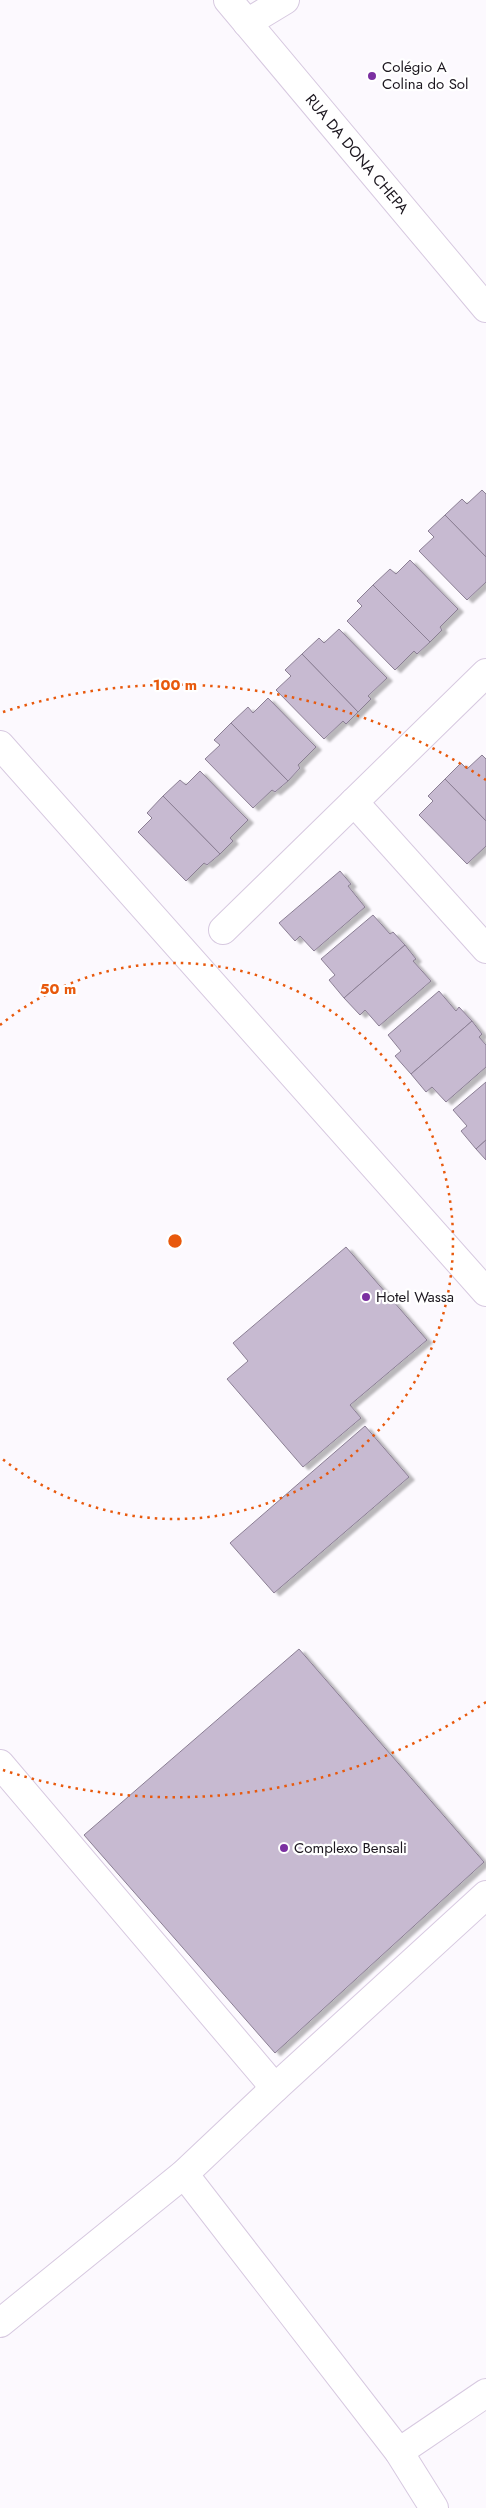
<svg xmlns="http://www.w3.org/2000/svg" width="486" height="2508" font-family="Jost,sans-serif">
<style>
.building{fill:#c7bad1;stroke:#8b7f94;filter:url(#shadow)}
.lines{fill:none;stroke-linecap:round;stroke-linejoin:round}
.street-casing{stroke:#d7c9e0;stroke-width:30}
.secondary-casing{stroke:#d7c9e0;stroke-width:30}
.street{stroke:#fff;stroke-width:28}
.secondary{stroke:#fff;stroke-width:28}
.ring{fill:none;stroke:#e8590c;stroke-width:2.5;stroke-dasharray:2.5 5}
.poi-dot{fill:#7b30a1;stroke:#fff;stroke-width:2}
.labels{text-anchor:middle;dominant-baseline:central;stroke-width:4.5;stroke-linejoin:round;paint-order:stroke}
.poi-label{font-size:15px;fill:#1c171f;stroke:#fff;text-anchor:start}
.street-label{font-size:15px;fill:#1c171f;stroke:#fff}
.centre{fill:#e8590c;stroke:#fff;stroke-width:2.5}
.ring-label{font-size:15px;text-anchor:middle;font-weight:bold;fill:#e8590c;stroke:#fff;stroke-width:4.5;stroke-linejoin:round;paint-order:stroke}
</style>
<defs>
<filter id="shadow"><feDropShadow dx="5.5" dy="3" stdDeviation="1" flood-color="#0004"/></filter>
</defs>
<rect width="100%" height="100%" fill="#fcf9fe"/>
<!-- building -->
<g class="building">
<path d="M482,490L486,494V557L445,515L462,499L467,504Z"/>
<path d="M445,515L486,557V582L467,600L419,551L434,537L428,531Z"/>
<path d="M410,560L458,609L440,627L442,630L430,642L373,585L390,569L396,574Z"/>
<path d="M373,585L430,642L417,654L414,651L395,670L347,621L362,606L357,601Z"/>
<path d="M339,629L387,678L368,696L371,699L358,712L302,654L319,638L324,643Z"/>
<path d="M302,654L358,712L346,724L343,721L324,739L276,690L291,676L285,670Z"/>
<path d="M268,698L316,747L298,765L300,768L288,781L231,723L248,707L253,713Z"/>
<path d="M231,723L288,781L275,792L272,790L253,808L205,759L220,745L214,740Z"/>
<path d="M482,755L486,759V821L445,779L461,763L467,769Z"/>
<path d="M200,771L248,820L230,838L233,841L220,854L163,796L180,780L186,785Z"/>
<path d="M445,779L486,821V846L467,864L419,815L433,801L428,796Z"/>
<path d="M163,796L220,854L207,865L204,863L186,881L138,832L152,818L147,813Z"/>
<path d="M340,871L351,884L348,886L365,907L314,951L300,936L295,941L279,923Z"/>
<path d="M373,915L390,934L393,932L405,945L344,998L329,980L335,975L321,959Z"/>
<path d="M405,945L416,959L413,961L431,981L379,1026L365,1010L360,1015L344,998Z"/>
<path d="M439,991L456,1011L459,1007L472,1021L411,1074L395,1056L401,1051L388,1035Z"/>
<path d="M472,1021L482,1034L479,1037L486,1045V1067L446,1102L432,1087L426,1092L411,1074Z"/>
<path d="M486,1082V1140L476,1149L461,1131L467,1126L453,1110Z"/>
<path d="M486,1140V1160L476,1149Z"/>
<path d="M346,1247L427,1340L350,1405L361,1418L303,1467L227,1379L248,1361L233,1343Z"/>
<path d="M365,1426L409,1477L274,1593L230,1543Z"/>
<path d="M299,1649L484,1862L275,2053L84,1835Z"/>
</g>
<g class="lines">
<!-- street casing -->
<g class="street-casing">
<g id="street">
<path d="M247,23L285,0"/>
<path d="M0,745L486,1292"/>
<path d="M354,802L486,949"/>
<path d="M223,930L486,673"/>
<path d="M0,1764L275,2088"/>
<path d="M184,2174L399,2452L434,2508"/>
<path d="M0,2323L184,2174L275,2088L486,1895"/>
<path d="M399,2452L486,2393"/>
</g>
</g>
<!-- secondary casing -->
<g class="secondary-casing">
<path id="secondary" d="M228,0L486,308"/>
</g>
<!-- street -->
<use href="#street" class="street"/>
<!-- secondary -->
<use href="#secondary" class="secondary"/>
</g>
<!-- distance rings -->
<g class="ring">
<path d="M0 1025A278 278 0 1 1 0 1457"/>
<path d="M486 1702A556 556 0 0 1 3 1770M3 712A556 556 0 0 1 486 780"/>
</g>
<!-- markers -->
<g class="poi-dot">
<circle cx="372" cy="76" r="5"/>
<circle cx="366" cy="1297" r="5"/>
<circle cx="284" cy="1848" r="5"/>
</g>
<g class="labels">
<!-- poi labels -->
<g class="poi-label">
<text x="382" y="67">Colégio A<tspan x="382" dy="17">Colina do Sol</tspan></text>
<text x="376" y="1297">Hotel Wassa</text>
<text x="294" y="1848">Complexo Bensali</text>
</g>
<!-- street labels -->
<g class="street-label">
<text transform="translate(357 154) rotate(50)">RUA DA DONA CHEPA</text>
</g>
</g>
<circle cx="175" cy="1241" r="8" class="centre"/>
<g class="ring-label">
<text x="175" y="690">100 m</text>
<text x="58" y="994">50 m</text>
</g>
</svg>
